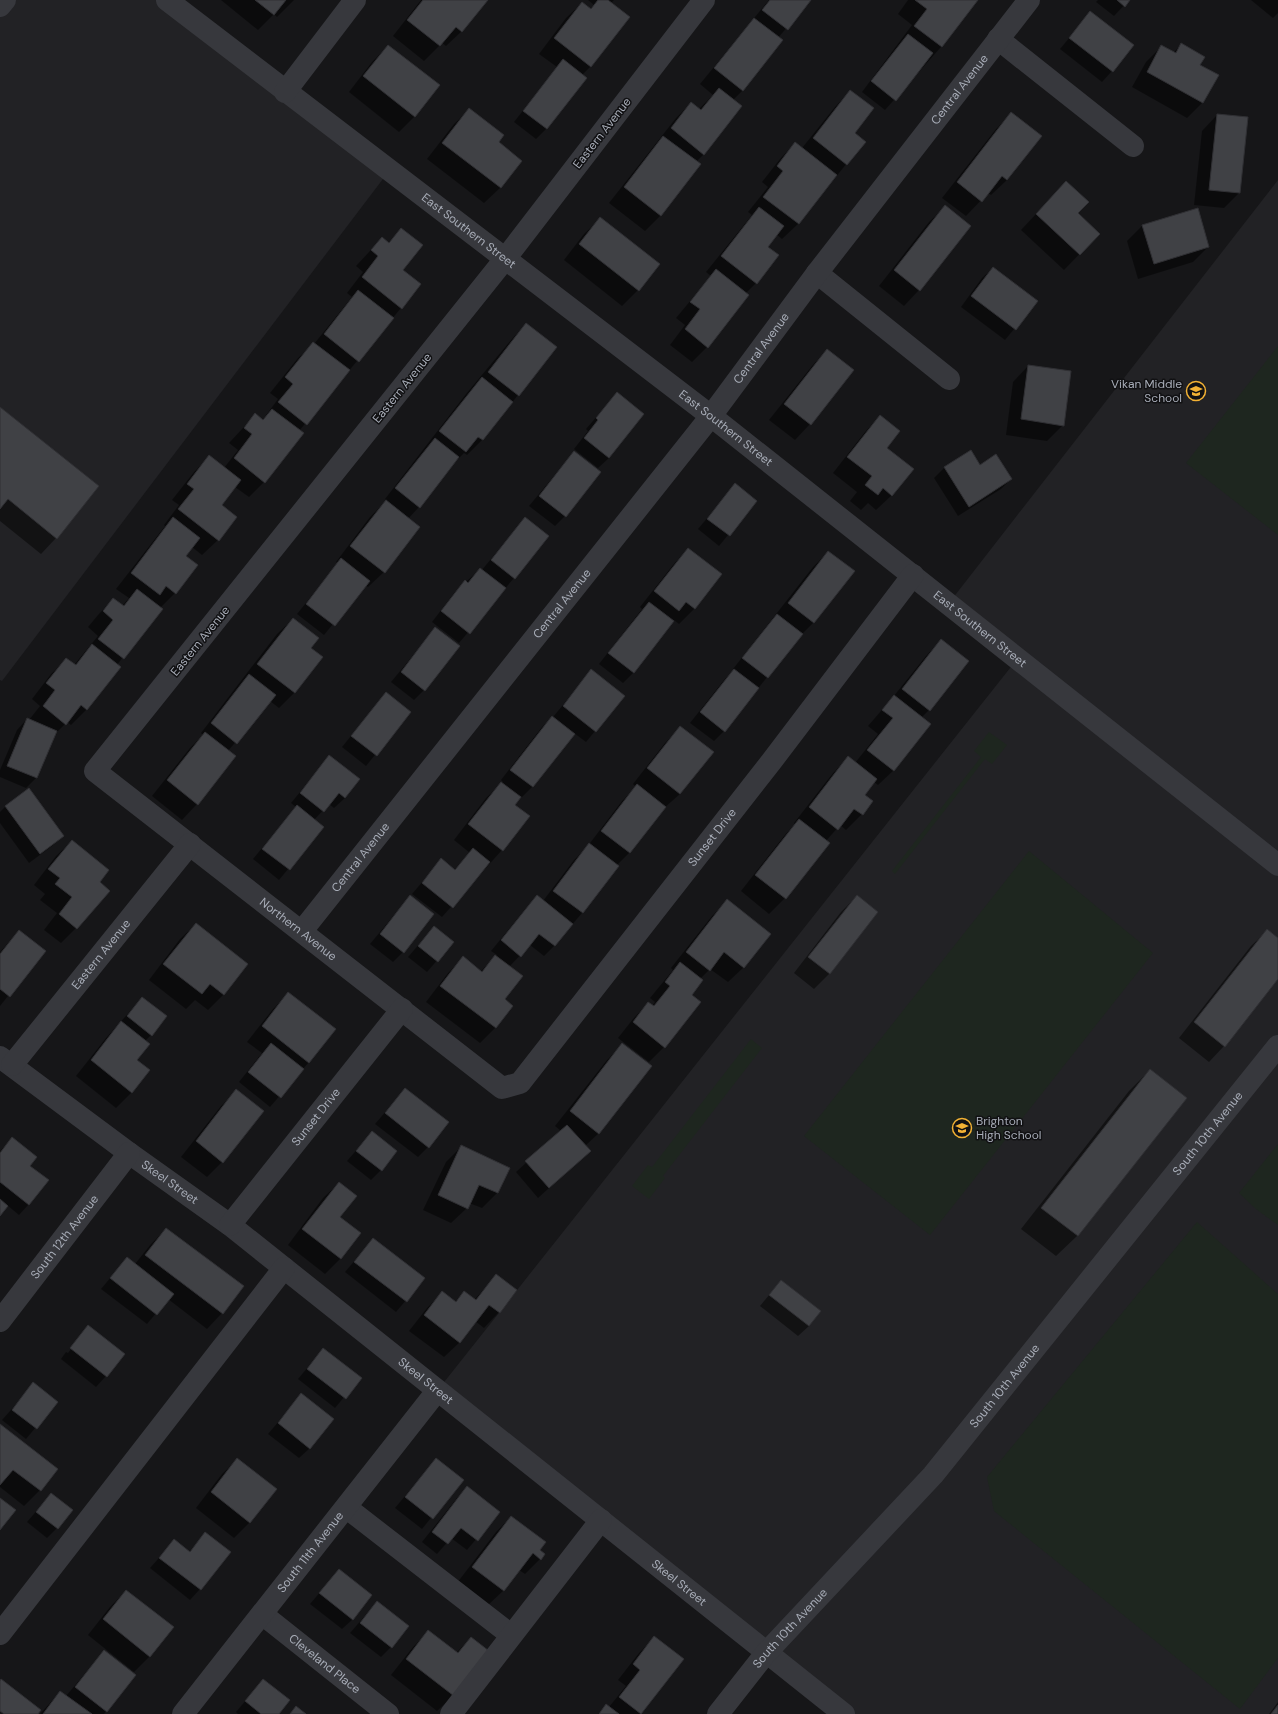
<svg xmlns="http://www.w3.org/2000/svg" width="1278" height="1714" font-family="'DM Sans',sans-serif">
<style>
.built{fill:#222225}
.green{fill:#1e261f}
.shadow{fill:#0007}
.building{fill:#404145;stroke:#303034}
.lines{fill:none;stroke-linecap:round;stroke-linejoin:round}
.minor{stroke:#37383d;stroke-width:22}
.labels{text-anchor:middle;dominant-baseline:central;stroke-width:3;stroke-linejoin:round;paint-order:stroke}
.street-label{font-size:12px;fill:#a8adb8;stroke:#111113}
.poi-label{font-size:12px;fill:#a8adb8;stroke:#111113;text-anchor:end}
</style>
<rect width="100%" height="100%" fill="#161618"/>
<!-- built -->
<g class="built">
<path d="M5,0H167L389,171L2,681L0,680V6Z"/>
<path d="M1278,180V1714H844L437,1391L1018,658L949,603Z"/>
</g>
<!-- green -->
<g class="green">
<path d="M1278,346V535L1186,463Z"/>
<path d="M989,732L1007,745L992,764L985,759L895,874L892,871L981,757L974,751Z"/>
<path d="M1029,851L1153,953L930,1235L804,1136Z"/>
<path d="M751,1039L762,1048L663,1176L665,1178L649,1199L632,1186L648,1165L652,1167Z"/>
<path d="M1278,1144V1225L1256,1209L1239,1193Z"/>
<path d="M1197,1222L1278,1294V1658L1240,1709L994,1511L987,1477Z"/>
</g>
<!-- shadow -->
<g class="shadow">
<path d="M221,0H294L277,17L274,14L258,30Z"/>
<path d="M421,0H486L462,31L446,46L442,43L424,61L393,36Z"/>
<path d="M588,0H614L611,3L591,66L582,75L586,78L546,129L536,139L514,122L557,67L539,54L566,18L582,3L590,9L594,5Z"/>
<path d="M769,0H810L778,38L743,90L733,100L704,154L696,162L699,165L660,216L645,231L609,203L676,118L691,103L699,109L713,95L700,84Z"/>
<path d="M908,0H977L941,47L885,110L862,92L912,25L898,14Z"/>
<path d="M1098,0H1129L1114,16L1096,2Z"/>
<path d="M1251,0H1278V13L1273,18Z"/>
<path d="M1090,13L1112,71L1102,82L1060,49Z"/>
<path d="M1181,45L1202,103L1187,118L1132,87L1146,62L1162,46L1173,53Z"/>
<path d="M388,46L415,116L399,132L349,92L372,62Z"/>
<path d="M850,91L853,133L864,142L798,224L782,239L776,234L766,247L756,283L745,294L707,347L692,362L670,345L685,325L676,318L711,276L706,272L752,215L748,212L768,187L762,182L780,159L795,143L802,148L835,107Z"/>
<path d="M470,109L497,142L521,161L500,188L484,203L427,159L454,124Z"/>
<path d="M1011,114L1041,136L1007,180L991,195L988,193L966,216L942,198L996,129Z"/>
<path d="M1217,115L1239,193L1224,208L1194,205L1202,131Z"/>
<path d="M1051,198L1099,234L1064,270L1021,230Z"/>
<path d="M945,207L919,290L904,306L879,286L929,222Z"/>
<path d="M1197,209L1208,247L1193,262L1138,279L1127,241L1142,226Z"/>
<path d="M600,219L658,264L638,290L622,306L564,260L584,234Z"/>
<path d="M401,229V308L299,431L264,482L249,497L235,487L221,505L218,540L202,555L192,547L184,556L175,593L160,608L117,665L87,709L71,725L67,722L53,736L36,778L26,788L0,777V770L17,730L27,719L29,720L40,706L32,699L51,674L67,659L74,665L98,636L88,627L98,615L113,599L122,606L129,598L116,589L165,526L164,525L179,505L172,500L194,472L209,457L224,468L238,450L229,443L255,415L262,420L264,418L278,399L270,393L298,358L314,344L352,297L347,293L363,272L356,266L382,238L388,243Z"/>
<path d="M993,268L1037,301L1005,340L961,307L982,278Z"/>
<path d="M526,324L518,395L482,440L467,455L464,453L452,465L419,507L408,519L384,572L368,587L365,585L324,635L297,614L338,563L336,562L370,517L387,500L385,499L466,394L511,340Z"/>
<path d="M827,350L810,424L795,440L769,420L812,366Z"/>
<path d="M1028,366L1063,425L1047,441L1006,435L1013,382Z"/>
<path d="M617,393L609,458L598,468L574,449L588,431L586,429Z"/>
<path d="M0,408L56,538L41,554L0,521Z"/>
<path d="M880,416L892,495L876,510L868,503L861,510L850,501L857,492L833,473L865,432Z"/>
<path d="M574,452L565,516L555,526L529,506Z"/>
<path d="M970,452L979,466L1011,479L1001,489L958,516L934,478L944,468Z"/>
<path d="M735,485L756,501L719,546L698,529Z"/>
<path d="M525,518L514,578L459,643L432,622L455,592L480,569L481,571Z"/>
<path d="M688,549L720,574L694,609L679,624L674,620L633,673L623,683L599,664L642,609L640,607L673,565Z"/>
<path d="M828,552L853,571L813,623L800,636L724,731L714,741L690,723L724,680L734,670L733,669L813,567Z"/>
<path d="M293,619L310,648L322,657L294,693L279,708L270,701L228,751L197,804L182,820L152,796L190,748L203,735L201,733L277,634Z"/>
<path d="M435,629L424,690L414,700L391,682Z"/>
<path d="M941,640L929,710L921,718L894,770L878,785L874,782L864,795L872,801L862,814L846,830L840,825L826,841L828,843L785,898L769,914L741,891L784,836L795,824L794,823L833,773L848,758L855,763L878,734L868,726L893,697L926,656Z"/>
<path d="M591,671L624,696L586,742L574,733L532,787L522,797L521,796L514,805L528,816L502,850L442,917L412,894L441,860L454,870L470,853L454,840L486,798L503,782L501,780L542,727L553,717Z"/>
<path d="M386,693L410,712L366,766L342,747Z"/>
<path d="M681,727L680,794L663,809L629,853L617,865L618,866L582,913L554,946L544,956L530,945L509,967L504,999L512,1006L495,1028L480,1043L426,1002L448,973L463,958L481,971L497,955L491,951L527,907L537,897L543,901L574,860L587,847L622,801L636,787L633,784L665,743Z"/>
<path d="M329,757L345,798L334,808L329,804L314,820L323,827L279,880L253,859L296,807L291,803Z"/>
<path d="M6,806L63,836L52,846L29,863L0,823V812Z"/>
<path d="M72,841L98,883L109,891L87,917L61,943L44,930L57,913L40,900L45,894L34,885L56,856Z"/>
<path d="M410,896L403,952L393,962L370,944Z"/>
<path d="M857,896L830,973L814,989L794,973L841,912Z"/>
<path d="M727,901L744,967L728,982L710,969L700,979L691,995L664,1047L649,1062L618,1038L633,1019L648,1003L652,1006L655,1002L650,998L673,970L671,968L712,916Z"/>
<path d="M196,924L247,964L223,995L208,1010L195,1000L186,1009L149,980L180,939Z"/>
<path d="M434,927L453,942L427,972L408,957Z"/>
<path d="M19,931L44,951L0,1006V952Z"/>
<path d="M1267,931L1278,939V978L1224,1046L1209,1062L1179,1038L1251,946Z"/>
<path d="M288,994L309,1062L270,1107L239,1082L262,1053L247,1042L273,1009Z"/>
<path d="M142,998L151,1035L145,1041L136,1061L132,1092L116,1108L76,1076L106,1038Z"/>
<path d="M622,1045L599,1133L585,1146L579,1161L538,1198L516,1172L561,1131L555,1126L607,1060Z"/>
<path d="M1150,1070L1185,1098L1077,1236L1056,1256L1021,1229L1129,1091Z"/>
<path d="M405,1089L428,1147L418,1157L375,1124Z"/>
<path d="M237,1091L222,1162L207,1177L181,1157L221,1106Z"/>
<path d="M372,1132L381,1170L371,1180L347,1161Z"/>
<path d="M12,1139L29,1166V1204L19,1215L7,1205L0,1214V1151Z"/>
<path d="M462,1146L508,1168L497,1193L482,1208L469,1203L467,1208L451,1223L423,1210L446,1162Z"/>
<path d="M339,1183L341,1258L325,1274L288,1245L323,1198Z"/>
<path d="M166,1229L222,1313L207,1329L168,1299L147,1324L101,1289L127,1258L135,1264L151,1244Z"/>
<path d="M373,1239L424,1279L396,1312L345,1272Z"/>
<path d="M496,1276L516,1290L499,1312L484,1328L475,1321L460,1342L444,1357L409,1331L427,1308L442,1293L455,1302L464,1292L474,1300Z"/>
<path d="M781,1281L809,1326L798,1336L760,1306Z"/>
<path d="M88,1326L106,1376L96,1387L61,1359L66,1352L68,1353L81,1336H79Z"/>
<path d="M323,1349L360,1378L335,1408L298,1379Z"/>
<path d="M34,1384L57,1402L26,1439L2,1420Z"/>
<path d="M301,1395L310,1448L299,1458L268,1434Z"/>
<path d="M0,1425L56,1469L40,1490L24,1506L0,1487Z"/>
<path d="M238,1459L250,1522L234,1538L196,1508L222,1474Z"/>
<path d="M436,1459L462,1480L422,1529L395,1508Z"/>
<path d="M467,1488L499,1512L467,1550L451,1538L437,1554L422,1542L457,1498Z"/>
<path d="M51,1494L57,1528L47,1538L27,1522Z"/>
<path d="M511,1517L538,1550L540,1559L525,1574L519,1570L503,1591L487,1606L457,1583L496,1532Z"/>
<path d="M205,1534L200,1589L190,1600L150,1568L174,1541L189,1552Z"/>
<path d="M339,1570L353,1619L342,1629L310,1604Z"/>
<path d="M126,1591L150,1656L134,1672L88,1635L110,1607Z"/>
<path d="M377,1602L391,1647L381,1657L350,1633Z"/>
<path d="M428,1632L456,1653L471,1638L453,1696L437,1711L391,1675L413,1647Z"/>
<path d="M654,1638L682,1659L640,1714H598L607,1706L609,1707L626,1686L618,1680L639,1653Z"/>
<path d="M104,1651L135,1675L104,1714H40L60,1692L66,1696Z"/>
<path d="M263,1680L277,1714H238L236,1712Z"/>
<path d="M1278,1702V1714H1269Z"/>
</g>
<!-- building -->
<g class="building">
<path d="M255,0H286L274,15Z"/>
<path d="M423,0H488L462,32L456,27L440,46L407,20Z"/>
<path d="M598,0H608L630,17L591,67L554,38L582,2L591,9Z"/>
<path d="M770,0H811L788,30L762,10Z"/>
<path d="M915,0H978L942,47L914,26L927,9Z"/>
<path d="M1117,0H1130L1125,7Z"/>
<path d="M1090,11L1134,45L1113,72L1069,38Z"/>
<path d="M754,18L783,40L743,91L714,68Z"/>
<path d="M908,34L933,53L896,101L871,81Z"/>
<path d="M1181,43L1205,57L1200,65L1219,75L1203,103L1147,72L1161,45L1176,53Z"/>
<path d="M388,45L440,85L415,117L363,76Z"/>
<path d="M563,59L587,78L547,129L523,111Z"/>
<path d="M719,88L742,106L704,155L671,128L691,102L701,110Z"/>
<path d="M850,90L874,108L855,133L866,142L847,165L813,138Z"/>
<path d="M469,108L504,135L499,142L522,161L501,188L442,143Z"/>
<path d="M1011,112L1042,136L1007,180L1002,176L982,202L957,182Z"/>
<path d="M1217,114L1248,117L1240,193L1209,190Z"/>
<path d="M663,136L701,164L661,216L624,187Z"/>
<path d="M795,142L837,175L799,224L763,197L783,171L777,166Z"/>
<path d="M1066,181L1089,202L1078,213L1100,234L1080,255L1036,214Z"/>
<path d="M945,205L971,226L920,291L894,270Z"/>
<path d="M759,207L784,226L768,247L779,255L757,284L721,256Z"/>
<path d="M1198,208L1209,247L1154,264L1142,225Z"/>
<path d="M600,217L660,264L639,291L579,244Z"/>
<path d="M401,228L423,245L403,270L421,284L402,309L362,277L378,256L371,250L382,237L389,243Z"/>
<path d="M993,267L1038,301L1016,330L971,296Z"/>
<path d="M716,269L749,295L708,348L685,329L700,309L690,302Z"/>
<path d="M358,290L394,318L359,362L324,334Z"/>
<path d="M526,323L557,347L519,396L488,372Z"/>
<path d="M313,342L350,370L307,425L278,402L293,384L285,377Z"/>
<path d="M827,349L854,370L811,425L784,404Z"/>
<path d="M1028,365L1071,371L1064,426L1021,419Z"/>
<path d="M482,377L513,402L483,440L478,437L466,452L439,431Z"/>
<path d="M617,392L644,414L609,458L584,438L598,420L596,418Z"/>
<path d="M0,407L99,486L57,539L8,499L0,509Z"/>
<path d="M272,409L304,433L265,483L234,458L252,434L244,428L255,413L263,420Z"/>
<path d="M880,415L900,431L887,448L914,469L892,496L883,488L878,495L865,485L872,476L847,457Z"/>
<path d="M435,438L459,457L420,508L395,488Z"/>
<path d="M971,450L980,465L996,454L1012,479L969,507L944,467Z"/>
<path d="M574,451L601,472L566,517L539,496Z"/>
<path d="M209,455L241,480L222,505L237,517L219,541L178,509L194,489L187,484Z"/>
<path d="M735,483L757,501L730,536L707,519Z"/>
<path d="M386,500L420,527L385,573L350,546Z"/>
<path d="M173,517L200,538L186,556L198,565L176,594L166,586L160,595L131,573Z"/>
<path d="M525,517L549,536L515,579L491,560Z"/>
<path d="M688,548L722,574L695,609L686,602L679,611L654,591Z"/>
<path d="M828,551L855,571L814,623L788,603Z"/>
<path d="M341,558L370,581L335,626L306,604Z"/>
<path d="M480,568L506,588L470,634L441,611L465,580L468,583Z"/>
<path d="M137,589L163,609L124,659L98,639L113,620L103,611L113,598L124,606Z"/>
<path d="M649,602L674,621L634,673L608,653Z"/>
<path d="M777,614L803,634L768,678L742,658Z"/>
<path d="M293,618L319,638L311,648L323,657L295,693L257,664Z"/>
<path d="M435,627L460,646L425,691L401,672Z"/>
<path d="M941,639L969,661L930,711L902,689Z"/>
<path d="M92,644L121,667L87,710L81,705L66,725L43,706L55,690L46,683L66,658L76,665Z"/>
<path d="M591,669L625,696L596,732L563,706Z"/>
<path d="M734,669L759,688L725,732L700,712Z"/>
<path d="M249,674L276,695L237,744L211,723Z"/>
<path d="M386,692L411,712L377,756L351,736Z"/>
<path d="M894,695L931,724L894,771L867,750L893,718L882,710Z"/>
<path d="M552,716L575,734L533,787L510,770Z"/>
<path d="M27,718L57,731L37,778L7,766Z"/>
<path d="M680,726L714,752L680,794L647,768Z"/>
<path d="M205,732L236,756L198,805L167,780Z"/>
<path d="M329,755L360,779L345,798L339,793L324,812L300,793Z"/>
<path d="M848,756L877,779L865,795L873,801L863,815L854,809L838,830L809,807Z"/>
<path d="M501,782L521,797L515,805L530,816L503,851L468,824Z"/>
<path d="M637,784L666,807L630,853L601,831Z"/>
<path d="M29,788L64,836L40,854L5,806Z"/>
<path d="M297,805L324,827L290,870L262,849Z"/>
<path d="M799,819L830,843L786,899L755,875Z"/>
<path d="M72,840L109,870L100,882L110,891L77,929L59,914L72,897L55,884L60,878L48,869Z"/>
<path d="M589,843L619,866L583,913L553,891Z"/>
<path d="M473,848L490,862L453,908L422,883L441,858L455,870Z"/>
<path d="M410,895L434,914L404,953L380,934Z"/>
<path d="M537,895L573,924L555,946L539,934L521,957L501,940Z"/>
<path d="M857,895L878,912L830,974L808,957Z"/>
<path d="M727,899L771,934L744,968L724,952L710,971L686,952Z"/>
<path d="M196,923L248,964L224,995L210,984L202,994L163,964Z"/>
<path d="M434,926L454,942L438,962L418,946Z"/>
<path d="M1267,929L1278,938V979L1225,1047L1194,1022Z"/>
<path d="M19,930L46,951L10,997L0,989V954Z"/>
<path d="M495,955L523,976L505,999L513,1006L496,1028L440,986L463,956L482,972Z"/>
<path d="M680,962L703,980L692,995L701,1002L665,1048L633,1022L648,1002L654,1006L670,986L665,982Z"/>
<path d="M288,992L336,1029L309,1063L262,1026Z"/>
<path d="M142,997L167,1016L152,1036L127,1016Z"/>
<path d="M121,1021L150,1044L137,1060L150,1070L132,1093L91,1060Z"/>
<path d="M271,1043L304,1069L281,1098L248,1072Z"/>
<path d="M622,1043L652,1066L599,1134L570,1111Z"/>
<path d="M1150,1069L1187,1098L1078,1236L1041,1208Z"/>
<path d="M405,1088L449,1122L429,1148L385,1113Z"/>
<path d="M236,1089L264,1111L223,1163L196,1141Z"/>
<path d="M567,1125L591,1151L549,1188L525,1161Z"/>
<path d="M372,1131L397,1151L382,1171L356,1151Z"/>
<path d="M12,1137L37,1157L30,1166L49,1180L29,1205L0,1182V1153Z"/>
<path d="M461,1145L510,1168L498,1193L479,1185L468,1209L438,1195Z"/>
<path d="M339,1182L357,1196L340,1217L361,1233L341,1259L302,1229Z"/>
<path d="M0,1199L8,1206L0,1216Z"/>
<path d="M166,1228L244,1286L223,1314L145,1255Z"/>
<path d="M373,1238L425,1278L407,1302L354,1262Z"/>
<path d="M127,1257L174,1294L157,1315L110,1278Z"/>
<path d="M496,1274L517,1290L500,1313L489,1305L460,1343L424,1315L442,1291L456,1302L464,1291L476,1300Z"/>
<path d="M781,1280L821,1311L809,1326L769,1295Z"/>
<path d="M88,1325L125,1354L107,1377L70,1348Z"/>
<path d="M323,1348L362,1378L346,1399L307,1369Z"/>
<path d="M33,1382L58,1402L37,1429L12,1410Z"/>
<path d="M301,1393L334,1419L310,1449L278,1423Z"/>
<path d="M0,1424L58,1469L41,1491L13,1470L0,1485Z"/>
<path d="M237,1458L277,1489L250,1523L211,1492Z"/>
<path d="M436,1458L464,1480L433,1519L405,1497Z"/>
<path d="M467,1486L500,1512L478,1541L461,1528L448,1544L432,1532Z"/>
<path d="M51,1493L73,1510L58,1529L36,1512Z"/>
<path d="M0,1498L16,1510L0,1530Z"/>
<path d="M511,1516L546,1542L540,1550L545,1554L541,1560L533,1553L504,1591L472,1567Z"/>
<path d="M205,1532L231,1552L201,1590L159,1558L174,1539L190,1552Z"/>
<path d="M339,1569L372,1595L353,1620L319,1593Z"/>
<path d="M126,1590L174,1627L150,1657L103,1619Z"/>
<path d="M377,1601L409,1626L392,1648L360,1623Z"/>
<path d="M428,1630L458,1653L471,1637L489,1651L454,1696L406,1659Z"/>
<path d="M654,1636L684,1659L641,1714L619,1697L640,1670L633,1664Z"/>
<path d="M104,1650L136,1675L107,1712L75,1687Z"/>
<path d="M1,1679L41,1710L38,1714H4L0,1711V1681Z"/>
<path d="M263,1679L290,1700L279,1714H261L245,1701Z"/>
<path d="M60,1691L92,1714H43Z"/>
<path d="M606,1704L619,1714H599Z"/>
<path d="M1278,1705V1714H1271Z"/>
<path d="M296,1706L306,1714H290Z"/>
</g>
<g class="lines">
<!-- minor -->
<g class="minor">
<path id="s1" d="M167,0L711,416L1278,865"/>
<path id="s2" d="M704,0L505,259L95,771L502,1088L520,1083L771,762L913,575"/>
<path d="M0,6L5,0"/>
<path d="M998,39L1133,146"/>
<path d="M285,92L355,0"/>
<path d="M817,273L949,379"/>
<path id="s3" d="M302,931L711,416L817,273L1029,0"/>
<path id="s4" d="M0,1057L129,1153L230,1225L844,1714"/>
<path id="s5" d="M12,1065L190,844"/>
<path id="s6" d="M230,1225L402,1009"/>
<path id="s7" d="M0,1321L129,1153"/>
<path d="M347,1508L511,1635"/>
<path id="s8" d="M262,1614L388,1714"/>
<path d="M0,1634L284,1268"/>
<path id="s9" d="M183,1714L437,1391"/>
<path d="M451,1714L601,1520"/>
<path id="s10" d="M718,1714L766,1653L933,1475L1278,1046"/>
</g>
</g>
<!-- icons -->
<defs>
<g id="school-ring" transform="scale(1)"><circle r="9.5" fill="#111113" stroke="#f2b134" stroke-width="1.5"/><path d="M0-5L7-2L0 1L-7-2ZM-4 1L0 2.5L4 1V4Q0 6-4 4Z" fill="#f2b134"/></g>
</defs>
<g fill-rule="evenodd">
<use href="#school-ring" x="1196" y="391"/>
<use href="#school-ring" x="962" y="1128"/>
</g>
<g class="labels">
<!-- street labels -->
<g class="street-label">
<text stroke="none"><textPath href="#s3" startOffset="1068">Central Avenue</textPath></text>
<text transform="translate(602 133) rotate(-52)">Eastern Avenue</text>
<text stroke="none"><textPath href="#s1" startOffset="380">East Southern Street</textPath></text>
<text stroke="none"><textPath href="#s3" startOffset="742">Central Avenue</textPath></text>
<text transform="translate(402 388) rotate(-51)">Eastern Avenue</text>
<text stroke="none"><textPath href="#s1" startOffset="704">East Southern Street</textPath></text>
<text stroke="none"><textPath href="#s3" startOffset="418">Central Avenue</textPath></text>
<text stroke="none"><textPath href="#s1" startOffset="1028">East Southern Street</textPath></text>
<text transform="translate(200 641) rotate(-51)">Eastern Avenue</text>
<text stroke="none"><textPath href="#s2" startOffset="1829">Sunset Drive</textPath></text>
<text stroke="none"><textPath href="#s3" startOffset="94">Central Avenue</textPath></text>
<text stroke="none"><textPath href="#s2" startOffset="1240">Northern Avenue</textPath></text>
<text stroke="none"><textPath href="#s5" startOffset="142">Eastern Avenue</textPath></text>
<text stroke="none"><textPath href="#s6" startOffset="138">Sunset Drive</textPath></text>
<text stroke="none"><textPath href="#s10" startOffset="760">South 10th Avenue</textPath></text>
<text stroke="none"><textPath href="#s4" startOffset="211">Skeel Street</textPath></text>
<text stroke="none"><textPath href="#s7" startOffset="106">South 12th Avenue</textPath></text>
<text stroke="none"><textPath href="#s4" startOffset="535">Skeel Street</textPath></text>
<text stroke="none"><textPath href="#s10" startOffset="436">South 10th Avenue</textPath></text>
<text stroke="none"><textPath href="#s9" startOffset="206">South 11th Avenue</textPath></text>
<text stroke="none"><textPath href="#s4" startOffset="859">Skeel Street</textPath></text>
<text stroke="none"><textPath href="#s10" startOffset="112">South 10th Avenue</textPath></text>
<text stroke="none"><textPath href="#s8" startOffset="80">Cleveland Place</textPath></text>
</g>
<!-- poi labels -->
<g class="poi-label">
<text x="1182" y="384">Vikan Middle<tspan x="1182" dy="14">School</tspan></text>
<text x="976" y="1121" text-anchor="start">Brighton<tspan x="976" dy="14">High School</tspan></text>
</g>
</g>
</svg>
